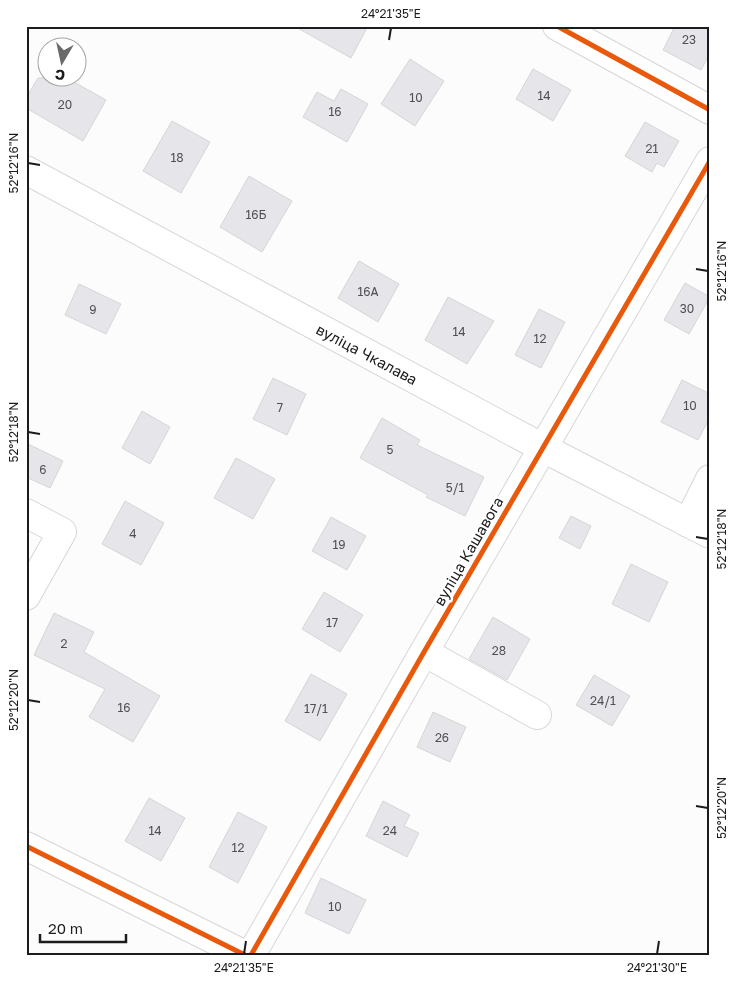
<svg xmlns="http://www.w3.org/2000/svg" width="736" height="981" font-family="'Golos Text',sans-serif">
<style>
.building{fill:#e5e5ea;stroke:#d6d6d6}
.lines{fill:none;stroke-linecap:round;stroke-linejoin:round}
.minor-casing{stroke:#d7d7d7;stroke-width:30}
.major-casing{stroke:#d7d7d7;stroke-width:30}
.minor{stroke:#fff;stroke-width:28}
.major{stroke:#fff;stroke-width:28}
.cycleway-casing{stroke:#fff;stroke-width:8}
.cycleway{stroke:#e8590c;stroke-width:5}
.ticks{fill:none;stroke:#1c1c1d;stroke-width:2}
.labels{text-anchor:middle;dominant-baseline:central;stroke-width:5;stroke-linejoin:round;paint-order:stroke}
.number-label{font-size:12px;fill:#505052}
.street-label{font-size:15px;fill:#1c1c1d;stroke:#fff}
.neatline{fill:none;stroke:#1c1c1d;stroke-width:2}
.ticks-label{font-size:12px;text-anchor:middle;fill:#1c1c1d}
</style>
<rect width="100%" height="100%" fill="#fcfcfc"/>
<!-- building -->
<g class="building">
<path d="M294,26H368L351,58Z"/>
<path d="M675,26H710V53L701,70L663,50Z"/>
<path d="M410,59L444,81L415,126L381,104Z"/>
<path d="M533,69L571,90L553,121L516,99Z"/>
<path d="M38,78H67L106,100L83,141L26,108V98Z"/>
<path d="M341,89L368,104L347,142L303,117L317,92L334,101Z"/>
<path d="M172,121L210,142L181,193L143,171Z"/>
<path d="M645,122L679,141L664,167L657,163L652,172L625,156Z"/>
<path d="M249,176L292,201L262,252L220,227Z"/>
<path d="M359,261L399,284L378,322L338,298Z"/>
<path d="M685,283L710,297L689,334L664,320Z"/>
<path d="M79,284L121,304L106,334L65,315Z"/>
<path d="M448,297L494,321L467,364L425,340Z"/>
<path d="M539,309L565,322L541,368L515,355Z"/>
<path d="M273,378L306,394L287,435L253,419Z"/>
<path d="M682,380L710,394V417L698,440L661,422Z"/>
<path d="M142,411L170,427L150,464L122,448Z"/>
<path d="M382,418L420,440L417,445L484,477L465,516L426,497L428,495L360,458Z"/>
<path d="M26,443L63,461L50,488L26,477Z"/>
<path d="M236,458L275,479L253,519L214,498Z"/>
<path d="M125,501L164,523L141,565L102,544Z"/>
<path d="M571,516L591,526L580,549L559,538Z"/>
<path d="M331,517L366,536L347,570L312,551Z"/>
<path d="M631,564L668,582L649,622L612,604Z"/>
<path d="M324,592L363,615L340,652L302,629Z"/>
<path d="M54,613L94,632L84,652L160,696L133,742L89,717L105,689L34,655Z"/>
<path d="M493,617L530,639L507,680L469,659Z"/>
<path d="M311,674L347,694L320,741L285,721Z"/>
<path d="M594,675L630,696L612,726L576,705Z"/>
<path d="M433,712L466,727L450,762L417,747Z"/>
<path d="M149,798L185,818L161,861L125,841Z"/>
<path d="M383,801L410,815L404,826L419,833L407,857L366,836Z"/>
<path d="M238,812L267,827L238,883L209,867Z"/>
<path d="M321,878L366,900L349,934L305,913Z"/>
</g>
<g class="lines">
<!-- minor casing -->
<g class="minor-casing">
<g id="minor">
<path d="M557,26L710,110"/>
<path d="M26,513L62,532L26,596"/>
<path d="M688,523L710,479"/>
<path d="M424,652L537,715"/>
<path d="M26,846L245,955"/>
<path d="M251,955L424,652L710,161"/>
</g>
</g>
<!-- major casing -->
<g class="major-casing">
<path id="major" d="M26,170L543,448L710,534"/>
</g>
<!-- minor -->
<use href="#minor" class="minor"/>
<!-- major -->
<use href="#major" class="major"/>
<!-- cycleway casing -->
<g class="cycleway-casing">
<g id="cycleway">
<path d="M557,26L710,110"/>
<path d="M26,846L245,955"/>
<path d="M251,955L424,652L710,161"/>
</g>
</g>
<!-- cycleway -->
<use href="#cycleway" class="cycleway"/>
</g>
<!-- ticks -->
<path class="ticks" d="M389,40L391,28M28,163L40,165M696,269L708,271M28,432L40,434M696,537L708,539M28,700L40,702M696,806L708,808M244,954L246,941M657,954L659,941"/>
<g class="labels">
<!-- number labels -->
<g class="number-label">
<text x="689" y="39">23</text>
<text x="544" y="95">14</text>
<text x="416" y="97">10</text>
<text x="65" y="104">20</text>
<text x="335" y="111">16</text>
<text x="652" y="148">21</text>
<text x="177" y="157">18</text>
<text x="256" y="214">16Б</text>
<text x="368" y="291">16A</text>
<text x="687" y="308">30</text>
<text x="93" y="309">9</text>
<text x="459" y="331">14</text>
<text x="540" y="338">12</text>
<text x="690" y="405">10</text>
<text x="280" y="407">7</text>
<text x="390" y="449">5</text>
<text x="43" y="469">6</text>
<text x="455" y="487">5/1</text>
<text x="133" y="533">4</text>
<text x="339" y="544">19</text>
<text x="332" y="622">17</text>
<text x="64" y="643">2</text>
<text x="499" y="650">28</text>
<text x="603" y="700">24/1</text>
<text x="124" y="707">16</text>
<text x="316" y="708">17/1</text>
<text x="442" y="737">26</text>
<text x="155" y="830">14</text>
<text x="390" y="830">24</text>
<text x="238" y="847">12</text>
<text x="335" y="906">10</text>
</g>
<!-- street labels -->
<g class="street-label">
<text transform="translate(367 354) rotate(28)">вуліца Чкалава</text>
<text transform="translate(468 551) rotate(-60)">вуліца Кашавога</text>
</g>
</g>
<!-- border -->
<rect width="736" height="981" fill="none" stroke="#ffffff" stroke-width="55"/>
<!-- north arrow -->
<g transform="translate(62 62) rotate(189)"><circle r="24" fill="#ffffff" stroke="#a4a4a5"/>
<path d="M0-4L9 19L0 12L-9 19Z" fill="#6a6a6b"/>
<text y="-8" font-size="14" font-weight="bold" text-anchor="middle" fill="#1c1c1d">С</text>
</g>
<!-- scale -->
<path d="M40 934v8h86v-8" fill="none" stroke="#1c1c1d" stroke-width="2.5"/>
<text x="48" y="934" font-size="15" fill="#1c1c1d" stroke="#ffffff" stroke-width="4" paint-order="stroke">20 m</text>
<rect x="28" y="28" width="680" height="926" class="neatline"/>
<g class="ticks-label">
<text x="391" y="18">24°21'35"E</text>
<text transform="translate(14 163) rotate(-90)" y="4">52°12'16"N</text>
<text transform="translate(722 271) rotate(-90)" y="4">52°12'16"N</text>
<text transform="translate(14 432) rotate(-90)" y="4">52°12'18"N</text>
<text transform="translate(722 539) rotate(-90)" y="4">52°12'18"N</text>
<text transform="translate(14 700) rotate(-90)" y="4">52°12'20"N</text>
<text transform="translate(722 808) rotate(-90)" y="4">52°12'20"N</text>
<text x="244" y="972">24°21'35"E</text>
<text x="657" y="972">24°21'30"E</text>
</g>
</svg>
